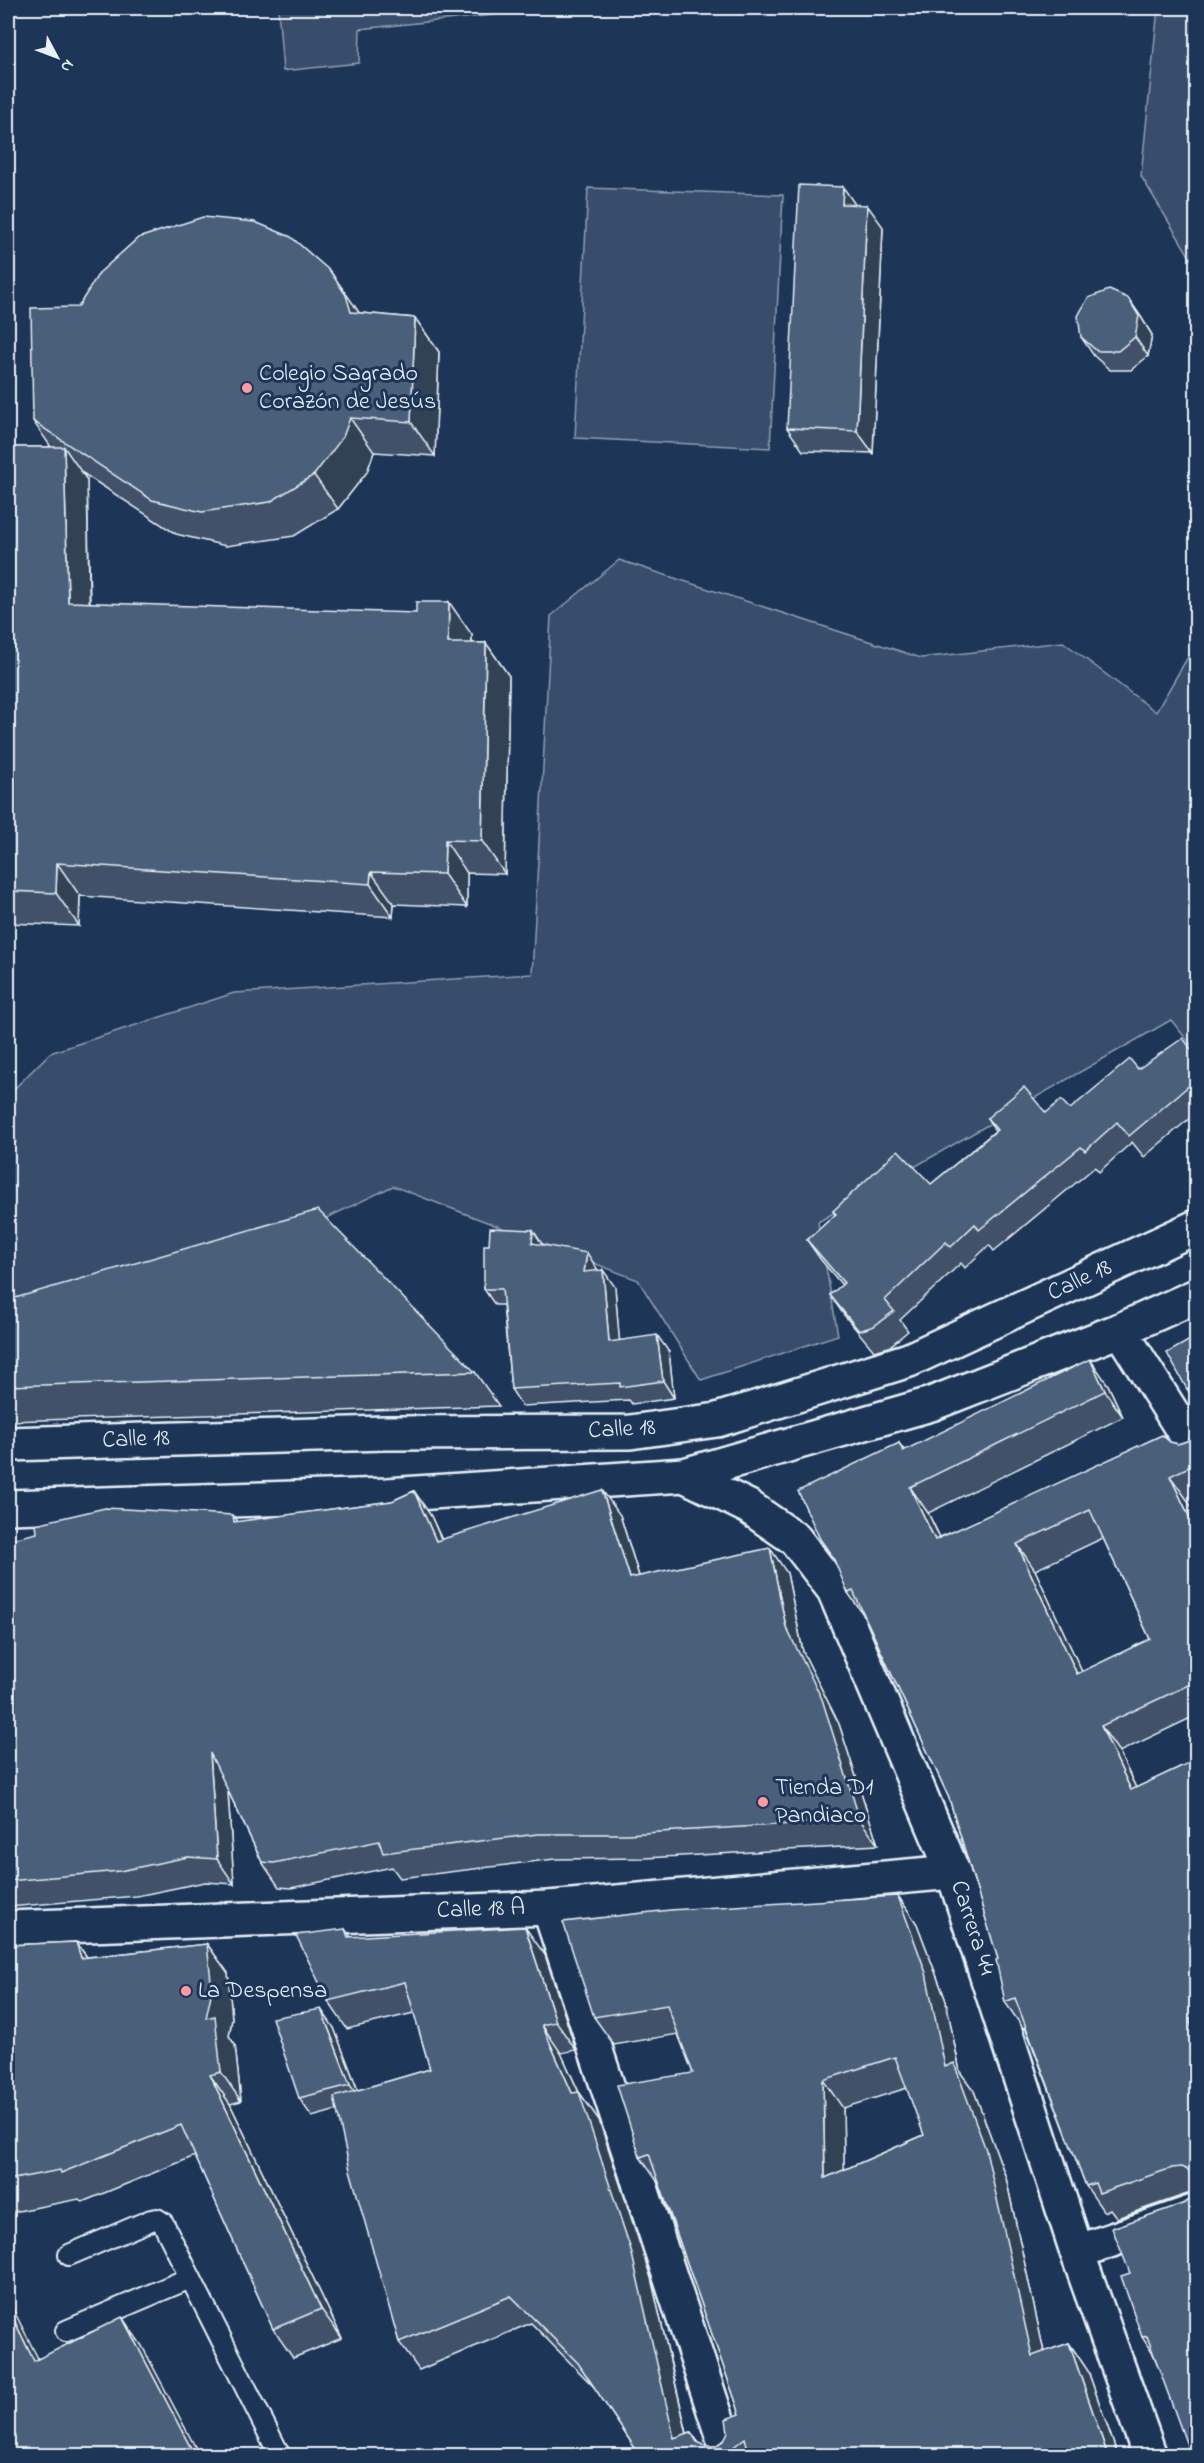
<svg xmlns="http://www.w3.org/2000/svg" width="1204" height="2463" font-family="'Indie Flower',sans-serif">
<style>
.green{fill:#374d6c;stroke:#909fb2;stroke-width:1.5}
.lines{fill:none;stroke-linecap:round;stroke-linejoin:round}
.lane-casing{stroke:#e8f1f8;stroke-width:24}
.street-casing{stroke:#e8f1f8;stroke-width:38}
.secondary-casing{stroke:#e8f1f8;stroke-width:38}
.lane{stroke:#1d3557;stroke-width:20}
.street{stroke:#1d3557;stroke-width:33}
.secondary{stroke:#1d3557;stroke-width:33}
.wall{fill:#3f5169;stroke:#e8f1f8;stroke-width:1.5;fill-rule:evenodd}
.shaded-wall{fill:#334255;stroke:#e8f1f8;stroke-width:1.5}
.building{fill:#495e7a;stroke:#e8f1f8;stroke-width:1.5;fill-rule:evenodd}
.poi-dot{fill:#ff9aa2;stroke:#1d3557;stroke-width:2}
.labels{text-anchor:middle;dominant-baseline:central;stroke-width:6;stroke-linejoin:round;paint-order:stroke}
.poi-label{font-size:24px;fill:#e8f1f8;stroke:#1d3557;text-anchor:start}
.street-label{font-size:24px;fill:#e8f1f8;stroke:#1d3557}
</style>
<rect width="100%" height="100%" fill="#1d3557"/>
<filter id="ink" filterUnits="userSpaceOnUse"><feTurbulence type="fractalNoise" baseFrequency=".0167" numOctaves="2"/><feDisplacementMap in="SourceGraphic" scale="12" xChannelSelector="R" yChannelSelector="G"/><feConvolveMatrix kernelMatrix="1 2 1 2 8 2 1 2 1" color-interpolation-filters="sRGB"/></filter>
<g filter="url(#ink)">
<!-- green -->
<g class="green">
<path d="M278,8H550V9L360,29L359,63L283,71Z"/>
<path d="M1158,8H1196V267L1141,176Z"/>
<path d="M588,188L783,195L770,448L575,438Z"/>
<path d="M619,560L921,658L1063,642L1156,712L1196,643V1051L1171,1020L818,1222L838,1335L701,1380L638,1280L393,1186L171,1293L8,1307V1148L16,1142L8,1116V1095L50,1053L234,993L532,974L551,616Z"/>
</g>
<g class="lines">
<!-- lane casing -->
<g class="lane-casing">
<g id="lane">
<path d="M69,2255L151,2220L157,2219L163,2223L280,2456"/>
<path d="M66,2331L190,2278"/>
</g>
</g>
<!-- street casing -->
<g class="street-casing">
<g id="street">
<path d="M1120,1330L1196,1451"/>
<path d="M684,1475L749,1507L795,1539L834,1590L953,1872L1077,2252L1150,2456"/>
<path d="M549,1908L729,2456"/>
<path d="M8,1928L549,1908L953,1872"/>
<path d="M1077,2252L1196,2211"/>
</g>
</g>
<!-- secondary casing -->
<g class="secondary-casing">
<g id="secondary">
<path d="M8,1444L385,1433L630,1432L717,1420L909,1360L1196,1227"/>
<path d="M8,1507L387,1495L684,1475L931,1404L1120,1330L1196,1296"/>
</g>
</g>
<!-- lane -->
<use href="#lane" class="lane"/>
<!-- street -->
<use href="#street" class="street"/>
<!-- secondary -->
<use href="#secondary" class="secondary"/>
</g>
<!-- wall -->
<g class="wall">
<path d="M883,227L873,453L803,451L787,428Z"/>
<path d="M1128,298L1141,317L1152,335L1148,356L1131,370H1110L1094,356L1081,337Z"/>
<path d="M360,313L415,318L439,352L435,456L374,452L367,472L338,509L294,536L226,546L176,534L81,472L87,480L90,603L472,635V643H486L509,676L505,874L467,873V907L394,904L393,917L80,896L79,926L8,923V447H51L33,421Z"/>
<path d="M1197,1057V1112L1144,1157L1132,1142L1099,1172L1095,1167L994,1251L989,1245L965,1268L961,1263L900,1320L908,1331L889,1347L874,1351L844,1315L830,1295L842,1285L821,1260L807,1240L835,1215L833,1211L931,1184L995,1131L987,1118L1046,1113L1070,1109L1138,1069Z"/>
<path d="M489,1245H543L598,1270L615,1287L619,1340L669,1352L674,1398L632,1404L629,1400L522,1406L511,1389L503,1305H495L484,1289Z"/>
<path d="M8,1300L475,1372L499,1406L8,1421Z"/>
<path d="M1197,1336V1402L1187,1389Z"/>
<path d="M1108,1385L1123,1417L928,1513L940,1537L1170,1442L1178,1444L1187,1441L1195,1434L1197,1419V1497L1188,1501L1197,1520V1715L1119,1752L1136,1788L1197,1759V2456L1153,2354L1142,2337L1130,2273L1185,2203L1192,2198L1194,2193H1190L1117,2218L1110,2209L1104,2212L1086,2186L1025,2027L1023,2028L1005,2002L998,1959L949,1798L865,1617L848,1593L899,1443L904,1450ZM1103,1538L1150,1639L1082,1672L1035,1570Z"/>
<path d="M414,1491L431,1516L442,1540L620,1515L639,1576L787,1573L803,1652L839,1724L878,1845L645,1858L555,1859L400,1878L392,1867L291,1888L279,1887L262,1862L228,1791L234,1884L205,1882L137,1896L8,1907V1540L233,1515L238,1522L392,1501Z"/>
<path d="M898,1896L917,1924L946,2001L960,2072L974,2091L1006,2178L1044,2352L1069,2343L1088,2371L1118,2456H625L637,2451L595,2388L531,2323L419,2370L399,2342L337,2110L312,2117L299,2098L334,2028L358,2090L430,2069L414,2013L347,2029L328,2001L345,1929L351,1937L545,1955L576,2050L561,2053L579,2092L599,2120L651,2278L687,2433L691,2432L699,2443L706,2446H716L724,2440L740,2414L660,2185L640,2157L693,2073L678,2034L614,2045L594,2017ZM907,2088L924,2135L844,2170L843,2108Z"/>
<path d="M76,1942L87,1957L207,1944L228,1973L232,2019L229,2036L235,2045L241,2101L230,2104L342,2338L293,2358L273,2329L195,2156L82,2202L79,2199L8,2213V1945Z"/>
</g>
<!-- shaded-wall -->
<g class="shaded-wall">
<path d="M843,187L859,210L842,204Z"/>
<path d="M867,205L883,227L873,453L857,431Z"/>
<path d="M330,271L354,305L370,329L351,312Z"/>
<path d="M1128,298L1141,317L1152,335L1148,356L1135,337Z"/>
<path d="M415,318L439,352L435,456L411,422Z"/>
<path d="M350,418L374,452L367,472L338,509L314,475Z"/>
<path d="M64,447L87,480L90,635L68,602Z"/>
<path d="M449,602L472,635L471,675L448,643Z"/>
<path d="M486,643L509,676L505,874L482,841Z"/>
<path d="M445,840L467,873V907L444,874Z"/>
<path d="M57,863L80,896L79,926L56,893Z"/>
<path d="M371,872L394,904L393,917L370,884Z"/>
<path d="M533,1230L544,1247L532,1243Z"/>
<path d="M587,1253L598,1270L596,1288L584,1272Z"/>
<path d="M603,1270L615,1287L621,1359L609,1342Z"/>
<path d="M657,1335L669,1352L674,1398L663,1381Z"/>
<path d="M1090,1359L1108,1385L1123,1417L1105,1391Z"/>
<path d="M1170,1476L1188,1501L1197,1520V1533Z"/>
<path d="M910,1487L928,1513L953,1565L935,1540Z"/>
<path d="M602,1490L620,1515L647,1602L630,1578Z"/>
<path d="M414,1491L431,1516L453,1566L436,1541Z"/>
<path d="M1017,1544L1035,1570L1095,1700L1077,1674Z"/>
<path d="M770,1548L787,1573L803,1652L839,1724L878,1845L860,1820L786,1627Z"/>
<path d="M1101,1726L1119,1752L1149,1816L1131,1790Z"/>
<path d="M210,1753L227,1777L234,1884L217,1859Z"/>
<path d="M898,1896L917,1924L946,2001L960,2072L974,2091L1006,2178L1051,2384L1032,2356L945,2067Z"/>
<path d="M525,1927L545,1955L576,2050L556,2022Z"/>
<path d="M76,1942L96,1970L81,1958Z"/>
<path d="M207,1944L228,1973L232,2019L229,2036L235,2045L241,2101L221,2072L206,2018Z"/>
<path d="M321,2009L334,2028L363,2104L350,2085Z"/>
<path d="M1189,2019L1197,2029V2043Z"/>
<path d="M542,2025L561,2053L580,2095L579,2092L599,2120L651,2278L692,2456L674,2438L572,2093Z"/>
<path d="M210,2075L230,2104L342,2338L321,2309Z"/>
<path d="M823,2080L843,2108L845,2206L825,2178Z"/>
<path d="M8,2301L13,2309L54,2390L34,2361L8,2308Z"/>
<path d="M122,2317L142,2346L200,2456H195Z"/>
<path d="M1069,2343L1088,2371L1118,2456H1108Z"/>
</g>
<!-- building -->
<g class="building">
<path d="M799,185L843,187L842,204L867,205L857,431L787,428Z"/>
<path d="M203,217L255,222L291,237L330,271L346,295L351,312L415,318L411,422L350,418L343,437L314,475L270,502L202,512L152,500L33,421L31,308L78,307L99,273L138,238Z"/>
<path d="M1109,290L1128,298L1139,316L1135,337L1118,351H1097L1081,337L1078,316L1088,298Z"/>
<path d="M8,447H64L68,602L416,613V602H449L448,643H486L482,841L445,840L444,874L371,872L370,884L57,863L56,893L8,891Z"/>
<path d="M1183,1038L1197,1057V1079L1129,1136L1117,1122L1085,1151L1081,1147L979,1230L975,1224L951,1247L946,1242L885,1300L894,1311L874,1326L859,1331L830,1295L844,1283L807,1240L836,1214L833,1211L898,1150L931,1184L997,1130L987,1118L1024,1087L1046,1113L1061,1100L1070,1109L1130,1059L1138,1069Z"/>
<path d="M318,1210L475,1372L8,1386V1300Z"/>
<path d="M490,1228L533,1230L532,1243L587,1253L584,1272L603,1270L609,1342L657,1335L663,1381L620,1387V1383L511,1389L502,1289H484V1245H489Z"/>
<path d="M1197,1336V1384L1187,1389L1167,1353Z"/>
<path d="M1090,1359L1105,1391L910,1487L935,1540L1162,1435L1170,1442L1178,1444L1187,1441L1195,1434V1419H1197V1463L1170,1476L1197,1533V1681L1101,1726L1131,1790L1197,1759V2015L1189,2019L1197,2043V2456H1191L1147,2336L1142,2337L1121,2276L1130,2273L1112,2228L1185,2203L1192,2198L1196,2189L1195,2179L1190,2171L1181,2167L1172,2168L1099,2193L1095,2183L1086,2186L1015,1998L1005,2002L996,1960L998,1959L949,1798L853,1591L848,1593L833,1557L820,1539L798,1491L899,1443L903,1451ZM1090,1510L1150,1639L1077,1674L1017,1544Z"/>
<path d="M602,1490L630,1578L770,1548L786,1627L822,1699L860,1820L627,1834H538L383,1853L379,1841L274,1863L262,1862L210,1753L217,1859L188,1857L120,1871L8,1881V1540L37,1533L36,1524L105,1508L233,1515L234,1522L392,1501L414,1491L436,1541Z"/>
<path d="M898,1896L926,1973L945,2067L954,2063L986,2150L1032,2356L1069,2343L1108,2456H750L745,2438L722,2456H625L637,2451L578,2363L511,2296L399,2342L350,2170L334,2097L430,2069L405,1982L328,2001L296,1935L345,1929L348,1937L525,1927L556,2022L542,2025L572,2093L579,2092L631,2250L674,2438L691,2432L697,2442L706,2446H716L724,2440L728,2432L726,2419L740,2414L649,2154L640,2157L617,2085L693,2073L667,2005L594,2017L563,1922L670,1910ZM895,2057L924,2135L825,2178L823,2080Z"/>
<path d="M76,1942L81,1958L207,1944L212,1990L206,2018L215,2016L221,2072L210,2075L321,2309L273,2329L181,2125L61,2173L60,2170L8,2180V1945Z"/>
<path d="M321,2009L350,2085L299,2098L272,2018Z"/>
<path d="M8,2308L34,2361L122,2317L195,2456H8Z"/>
</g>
</g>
<!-- markers -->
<g class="poi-dot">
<circle cx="247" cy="388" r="6"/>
<circle cx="763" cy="1802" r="6"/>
<circle cx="186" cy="1991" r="6"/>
</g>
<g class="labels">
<!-- poi labels -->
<g class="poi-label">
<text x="259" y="374">Colegio Sagrado<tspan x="259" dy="28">Corazón de Jesús</tspan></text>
<text x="775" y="1788">Tienda D1<tspan x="775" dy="28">Pandiaco</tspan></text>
<text x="198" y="1991">La Despensa</text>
</g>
<!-- street labels -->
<g class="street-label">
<text transform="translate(1080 1281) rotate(-25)">Calle 18</text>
<text transform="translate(622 1430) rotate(-3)">Calle 18</text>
<text transform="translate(136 1440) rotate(-2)">Calle 18</text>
<text transform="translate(481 1910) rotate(-2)">Calle 18 A</text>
<text transform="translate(972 1928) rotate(72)">Carrera 44</text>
</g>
</g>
<!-- margin -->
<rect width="1204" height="2463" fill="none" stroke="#1d3557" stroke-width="30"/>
<rect x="15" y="15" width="1174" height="2433" fill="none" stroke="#e8f1f8" stroke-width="2" filter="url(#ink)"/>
<!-- north arrow -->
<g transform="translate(57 57) rotate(131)" stroke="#1d3557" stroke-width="4.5" paint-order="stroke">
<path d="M0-4.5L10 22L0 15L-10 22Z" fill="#e8f1f8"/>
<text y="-9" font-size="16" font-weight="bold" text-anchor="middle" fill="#e8f1f8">N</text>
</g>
</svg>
